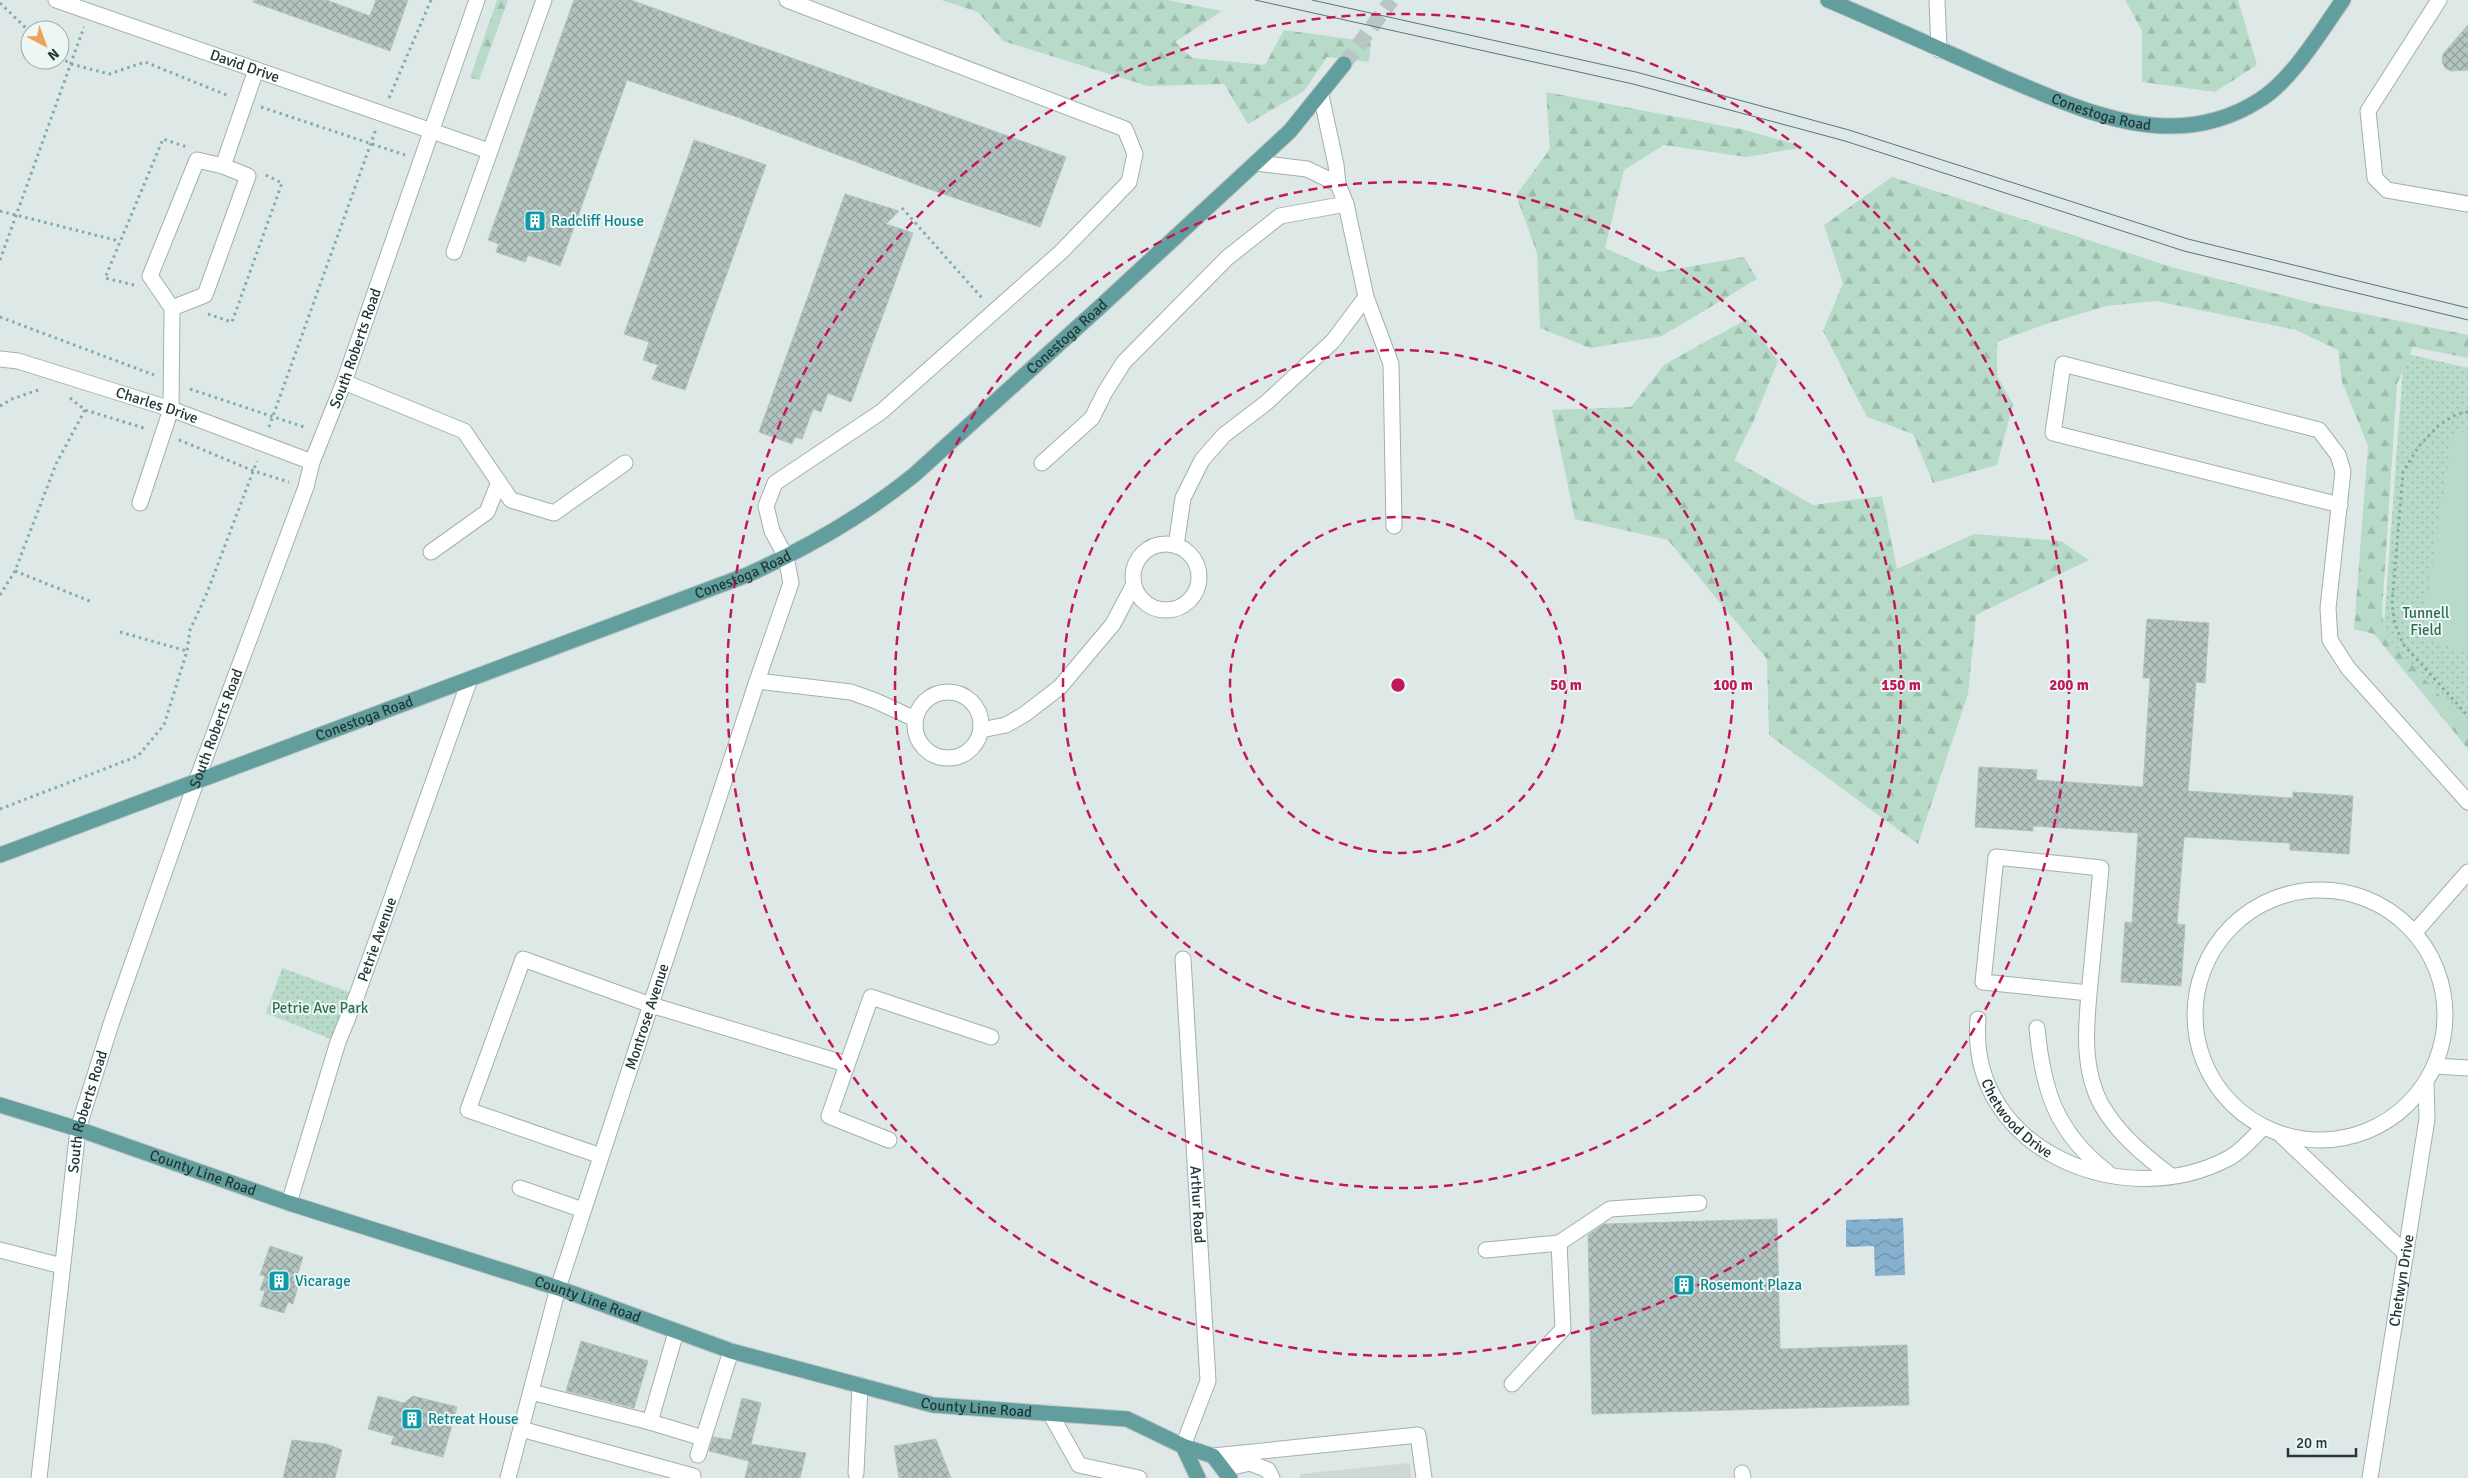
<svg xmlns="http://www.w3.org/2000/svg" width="2468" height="1478" font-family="Signika,sans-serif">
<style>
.built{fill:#ccd9d6}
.green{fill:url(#green-dots)}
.forest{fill:url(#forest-firs)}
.pitch{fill:#b7dac9}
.water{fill:url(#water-waves)}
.building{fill:url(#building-cross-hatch);stroke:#b1c3c0}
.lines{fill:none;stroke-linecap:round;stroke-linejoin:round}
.major-tunnel{stroke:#b8c6c4;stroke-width:15;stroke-dasharray:15 8;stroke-linecap:butt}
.minor-casing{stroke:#a1b0af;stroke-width:17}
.major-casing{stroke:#bcc3c3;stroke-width:17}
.path{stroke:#7faca9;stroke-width:3;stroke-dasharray:2.5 4;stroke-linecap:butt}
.minor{stroke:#fff;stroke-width:15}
.major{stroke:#639e9e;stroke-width:15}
.tram{stroke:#5a7474;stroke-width:1}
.ring{fill:none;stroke:#c2185b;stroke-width:2.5;stroke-dasharray:9 6}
.labels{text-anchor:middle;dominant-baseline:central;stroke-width:4;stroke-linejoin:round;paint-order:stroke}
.street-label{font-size:15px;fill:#203838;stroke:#eef6f4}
.culture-label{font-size:15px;fill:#0d838f;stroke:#eef6f4;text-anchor:start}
.park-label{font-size:15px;fill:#2b6e56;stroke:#eef6f4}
.centre{fill:#c2185b;stroke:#eef6f4;stroke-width:2.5}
.ring-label{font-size:15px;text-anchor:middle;font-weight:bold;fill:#c2185b;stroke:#eef6f4;stroke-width:4;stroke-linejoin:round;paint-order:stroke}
</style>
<defs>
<pattern id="green-dots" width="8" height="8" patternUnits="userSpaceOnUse" patternTransform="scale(1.25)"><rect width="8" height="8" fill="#b7dac9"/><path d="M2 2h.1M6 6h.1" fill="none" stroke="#9dbcad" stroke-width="1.8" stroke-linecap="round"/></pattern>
<pattern id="forest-firs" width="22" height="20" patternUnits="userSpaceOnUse" patternTransform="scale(1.25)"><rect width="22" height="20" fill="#b7dac9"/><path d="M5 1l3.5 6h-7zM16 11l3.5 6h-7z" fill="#9dbcad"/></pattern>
<pattern id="water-waves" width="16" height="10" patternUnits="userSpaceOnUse" patternTransform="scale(1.25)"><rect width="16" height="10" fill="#86b1ce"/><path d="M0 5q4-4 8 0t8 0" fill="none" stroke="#6d91a8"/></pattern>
<pattern id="building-cross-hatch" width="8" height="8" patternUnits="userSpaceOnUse" patternTransform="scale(1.25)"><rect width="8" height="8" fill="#b4c4c1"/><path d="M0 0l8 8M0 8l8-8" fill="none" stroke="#92a09e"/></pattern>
</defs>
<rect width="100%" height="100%" fill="#dee9e7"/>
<!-- built -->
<path class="built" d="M1410,1463L1411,1478H1300V1474Z"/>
<!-- green -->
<g class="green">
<path d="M2404,353L2468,368V739L2383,640Z"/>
<path d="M282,968L357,995L338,1042L266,1013Z"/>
</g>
<!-- forest -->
<g class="forest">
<path d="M497,0H508L479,80L470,78Z"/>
<path d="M941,0H1167L1222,11L1175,42L1192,58L1265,65L1284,30L1371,42L1369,62L1327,57L1304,91L1248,124L1224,84L1148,86L1003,41L978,12Z"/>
<path d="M2125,0H2238L2257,65L2215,92L2142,82V31Z"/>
<path d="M1546,92L1745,130L1805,147L1746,157L1664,145L1624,170L1605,248L1658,272L1744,257L1757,279L1662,336L1590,348L1540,328L1537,253L1516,195L1550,149Z"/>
<path d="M1892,177L2175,268L2316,304L2468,335V358L2413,347L2397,384L2382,612L2386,635L2468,728V749L2374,634L2354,629L2368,446L2342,382L2338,350L2296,330L2156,301L2106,306L2043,325L1997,342V376L2013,404L1997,465L1933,483L1913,434L1867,417L1823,331L1843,283L1824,225Z"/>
<path d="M1747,319L1778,361L1754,420L1734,460L1813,505L1882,496L1897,569L1974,534L2061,541L2089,560L1976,615L1968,694L1918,844L1769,735L1767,659L1668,540L1575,519L1552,410L1631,407L1665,364Z"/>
</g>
<!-- pitch -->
<path class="pitch" d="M2465,430H2468V652L2421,638L2452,439Z"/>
<!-- water -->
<path class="water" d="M1903,1218L1905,1275L1875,1276L1874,1246L1846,1247V1220Z"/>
<!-- building -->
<g class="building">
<path d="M254,0H326L370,16L376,0H408L390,51L253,2Z"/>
<path d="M574,0H631L1066,157L1040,227L923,187L737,117L627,80L560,266L528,255L525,262L496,252L499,244L488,240Z"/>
<path d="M2468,25V70L2451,71L2445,68L2442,62L2443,54Z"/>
<path d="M694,140L766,165L685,390L652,379L658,365L643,360L649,342L624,334Z"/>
<path d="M845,194L899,211L886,224L913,233L851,402L828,393L821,412L813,409L802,439L795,437L792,444L759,432Z"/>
<path d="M2147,619L2209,623L2205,683L2196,682L2188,791L2293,798V792L2353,796L2349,854L2290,850V843L2184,837L2177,924L2185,925L2181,986L2121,982L2125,922L2132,923L2138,833L2033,826V831L1975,827L1979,767L2037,770L2036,780L2143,787L2150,678H2143Z"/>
<path d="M1777,1219L1780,1349L1907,1345L1909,1405L1592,1414L1588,1235L1604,1224Z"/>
<path d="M270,1246L303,1257L294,1285L298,1286L293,1304L288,1302L284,1313L260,1306L265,1291L260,1290L265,1276L260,1275Z"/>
<path d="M581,1341L648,1361L634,1408L566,1391Z"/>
<path d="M378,1396L404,1403L413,1396L457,1407L443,1457L391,1444L394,1436L368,1429Z"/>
<path d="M742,1398L761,1403L751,1444L806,1453L800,1478H745L749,1461L709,1451L713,1437L731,1440Z"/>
<path d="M936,1439L951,1478H899L894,1446Z"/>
<path d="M292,1440L327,1444L342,1450L335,1478H283Z"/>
</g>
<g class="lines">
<!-- major-tunnel -->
<path class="major-tunnel" d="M1344,64L1392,0"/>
<!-- minor casing -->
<g class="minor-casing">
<g id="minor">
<path id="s1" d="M56,0L489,151"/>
<path d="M1937,0L1939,50"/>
<path d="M2439,0L2368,111L2375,178L2387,190L2468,204"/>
<path d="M1321,95L1336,165L1338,184L1346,204L1366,297L1391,364L1394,526"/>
<path d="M1256,163L1307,169L1338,184"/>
<path d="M454,252L544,0"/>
<path d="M172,308L205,295L248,176L223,166"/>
<path id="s2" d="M0,359L18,361L171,409L312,462"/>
<path d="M344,382L464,431L511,500L554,513L625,463"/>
<path d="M1042,463L1092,418L1105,392L1124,362L1227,258L1280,216L1346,204"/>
<path d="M140,503L171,409L172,308L150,276L197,160L223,166L256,70"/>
<path d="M2340,505L2053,433L2063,364L2319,430L2338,455L2343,471L2328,608L2330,640L2348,668L2468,802"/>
<circle cx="1166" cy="577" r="33"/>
<path d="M1176,546L1183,498L1202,460L1224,435L1266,403L1333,341L1366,297"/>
<path d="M431,552L487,512L499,482"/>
<path d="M757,681L851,692L876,701L915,719"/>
<circle cx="948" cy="725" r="33"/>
<path d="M981,730L1006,725L1025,714L1060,687L1113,624L1133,586"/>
<circle cx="2320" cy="1015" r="125"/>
<path d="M2415,932L2468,872"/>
<path id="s3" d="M1183,959L1208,1381L1183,1446"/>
<path d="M2089,993L1983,982L1996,857L2101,868C2098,900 2095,932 2092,963C2088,1009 2078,1063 2102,1106C2119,1135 2145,1156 2171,1176"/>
<path id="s4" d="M1978,1019C1967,1151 2125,1214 2229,1158C2241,1152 2253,1137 2263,1128"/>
<path d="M2037,1028C2043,1091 2056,1132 2107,1172"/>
<path d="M2435,1066L2468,1068"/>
<path d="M2282,1136L2406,1254"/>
<path d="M889,1140L829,1116L871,997L991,1037"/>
<path d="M601,1156L468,1110L523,959L651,1005L846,1064"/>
<path d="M520,1188L583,1210"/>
<path id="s5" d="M289,1203L338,1042L357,995L470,679"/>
<path d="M1559,1243L1610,1209L1699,1203"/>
<path d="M0,1250L62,1266"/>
<path d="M1486,1250L1559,1243L1563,1329L1512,1384"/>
<path d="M531,1392L650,1422L676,1332"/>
<path d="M1050,1413L1079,1465L1139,1478"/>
<path d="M650,1422L703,1438"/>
<path d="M521,1429L693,1476V1478"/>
<path d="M698,1455L731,1351"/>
<path d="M1213,1456L1418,1435L1424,1478"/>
<path d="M1224,1469L1250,1463L1268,1470L1272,1478"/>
<path d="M856,1473L860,1385"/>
<path d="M1742,1473L1743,1478"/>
<path id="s6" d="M39,1478L78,1129L111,1024L196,782L306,487L312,462L344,382L477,0"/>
<path id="s7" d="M508,1478L558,1288L757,681L791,583L786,557L772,531L766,506L775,483L881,412L1061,252L1129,182L1135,154L1125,129L787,0"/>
<path id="s8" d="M2370,1478L2427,1119L2426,1083"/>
</g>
</g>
<!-- major casing -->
<g class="major-casing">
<g id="major">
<path id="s9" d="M1828,0C1887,25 1946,52 2005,78C2055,99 2116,127 2172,126C2202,126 2233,117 2258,101C2291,82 2321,31 2343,0"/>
<path id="s10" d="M0,855L747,575C807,548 862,517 914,475L1101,306L1290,131L1344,64"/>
<path id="s11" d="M0,1105L78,1129L289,1203L558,1288L731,1351L933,1405L1127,1419L1183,1446L1213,1456L1230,1478"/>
<path d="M1183,1446L1198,1478"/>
</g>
</g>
<!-- path -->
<g class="path">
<path d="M0,3L30,32"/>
<path d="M60,57L71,64L109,74L145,62L229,96"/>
<path d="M389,98L431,0"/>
<path d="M261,107L405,155"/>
<path d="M902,208L982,298"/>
<path d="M0,211L119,241"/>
<path d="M0,260L84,27"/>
<path d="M134,285L105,278L163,139L187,147"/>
<path d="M208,314L232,322L282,183L266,175"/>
<path d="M0,317L154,375"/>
<path d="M190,389L307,428"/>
<path d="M70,398L85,410L147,429"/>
<path d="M0,406L12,399L41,389"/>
<path d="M2468,412L2457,414L2439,425L2419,446L2403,472L2392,604L2395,624L2403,644L2468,716"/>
<path d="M269,427L376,129"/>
<path d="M179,440L254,471L289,482"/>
<path d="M15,571L92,602"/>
<path d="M0,595L15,571L56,464L85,410"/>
<path d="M120,632L187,651"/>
<path d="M0,809L138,756L164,725L187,651L190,630L207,593L257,461"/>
</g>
<!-- minor -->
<use href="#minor" class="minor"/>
<!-- major -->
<use href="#major" class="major"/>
<!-- tram -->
<g class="tram">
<path d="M1255,0L1633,84L1845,141L2184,251L2468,320"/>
<path d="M1312,0L1636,72L1849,130L2188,239L2468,308"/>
</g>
</g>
<!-- distance rings -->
<g class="ring">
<circle cx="1398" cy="685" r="168"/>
<circle cx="1398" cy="685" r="335"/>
<circle cx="1398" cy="685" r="503"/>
<circle cx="1398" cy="685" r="671"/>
</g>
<!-- icons -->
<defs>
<g id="building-square" transform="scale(1.125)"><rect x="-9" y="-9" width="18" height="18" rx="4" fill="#0f9aa8" stroke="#eef6f4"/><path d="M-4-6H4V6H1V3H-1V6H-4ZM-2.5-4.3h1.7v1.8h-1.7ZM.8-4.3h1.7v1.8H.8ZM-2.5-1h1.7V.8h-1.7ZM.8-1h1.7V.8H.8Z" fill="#fff"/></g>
</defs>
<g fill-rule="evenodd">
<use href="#building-square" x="535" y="221"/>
<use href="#building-square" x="279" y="1281"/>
<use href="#building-square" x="1684" y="1285"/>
<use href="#building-square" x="412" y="1419"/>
</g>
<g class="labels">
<!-- street labels -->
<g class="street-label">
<text stroke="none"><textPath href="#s1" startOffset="200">David Drive</textPath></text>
<text stroke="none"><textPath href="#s9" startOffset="296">Conestoga Road</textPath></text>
<text stroke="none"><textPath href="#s10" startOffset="1199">Conestoga Road</textPath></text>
<text stroke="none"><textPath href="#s6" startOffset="1180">South Roberts Road</textPath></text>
<text stroke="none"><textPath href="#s2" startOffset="164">Charles Drive</textPath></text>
<text stroke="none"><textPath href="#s10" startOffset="794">Conestoga Road</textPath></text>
<text stroke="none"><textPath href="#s10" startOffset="389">Conestoga Road</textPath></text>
<text stroke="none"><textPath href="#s6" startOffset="775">South Roberts Road</textPath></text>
<text stroke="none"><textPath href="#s5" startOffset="278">Petrie Avenue</textPath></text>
<text stroke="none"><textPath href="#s7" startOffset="482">Montrose Avenue</textPath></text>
<text stroke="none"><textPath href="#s6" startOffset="370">South Roberts Road</textPath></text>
<text stroke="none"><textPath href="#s4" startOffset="112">Chetwood Drive</textPath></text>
<text stroke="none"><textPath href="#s11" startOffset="214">County Line Road</textPath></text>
<text stroke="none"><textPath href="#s3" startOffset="246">Arthur Road</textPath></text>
<text stroke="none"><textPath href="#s8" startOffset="200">Chetwyn Drive</textPath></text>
<text stroke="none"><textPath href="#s11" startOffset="619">County Line Road</textPath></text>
<text stroke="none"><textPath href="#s11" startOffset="1024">County Line Road</textPath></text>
</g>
<!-- culture labels -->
<g class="culture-label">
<text x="551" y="221">Radcliff House</text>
<text x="295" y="1281">Vicarage</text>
<text x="1700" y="1285">Rosemont Plaza</text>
<text x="428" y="1419">Retreat House</text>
</g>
<!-- park labels -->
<g class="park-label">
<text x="2426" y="613">Tunnell<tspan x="2426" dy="17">Field</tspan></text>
<text x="320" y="1008">Petrie Ave Park</text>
</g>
</g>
<circle cx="1398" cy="685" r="8" class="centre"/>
<g class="ring-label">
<text x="1566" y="690">50 m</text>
<text x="1733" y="690">100 m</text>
<text x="1901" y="690">150 m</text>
<text x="2069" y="690">200 m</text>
</g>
<!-- north arrow -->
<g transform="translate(45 45) rotate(139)"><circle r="24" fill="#eef6f4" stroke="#9caaa9"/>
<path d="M0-4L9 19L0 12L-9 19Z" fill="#eea257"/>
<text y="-8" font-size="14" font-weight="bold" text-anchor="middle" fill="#203838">N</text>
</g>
<!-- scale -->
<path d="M2288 1448v8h68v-8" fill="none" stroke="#203838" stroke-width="2.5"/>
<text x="2296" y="1448" font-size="15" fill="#203838" stroke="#eef6f4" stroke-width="4" paint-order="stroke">20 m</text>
</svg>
